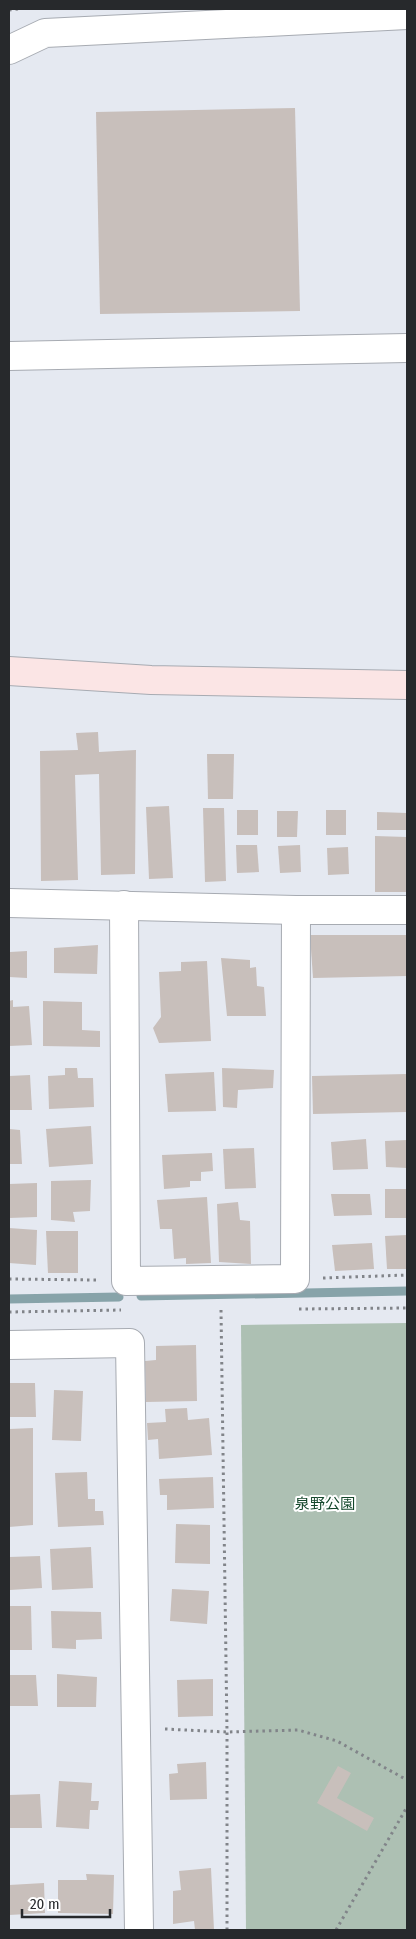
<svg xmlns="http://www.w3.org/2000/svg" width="416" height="1939" font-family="'Fira Sans Condensed','Noto Sans JP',sans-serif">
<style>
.green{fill:#adc0b3}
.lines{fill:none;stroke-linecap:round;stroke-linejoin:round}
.stream{stroke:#87a3a9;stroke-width:9}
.building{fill:#c8bfbb}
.street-casing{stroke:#a7abb2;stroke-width:30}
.secondary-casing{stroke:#a7abb2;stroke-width:30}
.path{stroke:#818489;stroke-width:3;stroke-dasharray:2.5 4;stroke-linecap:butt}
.street{stroke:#fff;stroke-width:28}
.secondary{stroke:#fbe5e5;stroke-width:28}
.labels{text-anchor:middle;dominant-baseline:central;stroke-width:4;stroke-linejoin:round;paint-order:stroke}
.park-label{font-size:15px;fill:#14472b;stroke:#fff}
</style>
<rect width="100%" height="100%" fill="#e5e9f1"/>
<!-- green -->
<path class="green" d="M407,1323V1930H246L241,1325Z"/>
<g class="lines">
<!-- stream -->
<g class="stream">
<path d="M141,1296L407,1291"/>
<path d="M9,1299L119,1297"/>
</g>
</g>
<!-- building -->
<g class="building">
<path d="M295,108L300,311L100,314L96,112Z"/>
<path d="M98,732L99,752L136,750L135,874L101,875L99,774L75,775L78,880L41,881L40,751L78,750L76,733Z"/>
<path d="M207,754H234L233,799H208Z"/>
<path d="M169,806L173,878L149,879L146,807Z"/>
<path d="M203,808H224L226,881L205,882Z"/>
<rect x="237" y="810" width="21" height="25"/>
<rect x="326" y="810" width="20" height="25"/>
<path d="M277,811H298L297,837H277Z"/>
<path d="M377,812L407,813V830H377Z"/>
<path d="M375,836L407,837V892H375Z"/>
<path d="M236,845H257L259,872L237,873Z"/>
<path d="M300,845L301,872L280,873L278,846Z"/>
<path d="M348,847L349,874L328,875L327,848Z"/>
<path d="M310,935H407V976L313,978Z"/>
<path d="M98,945L97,974L54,973V948Z"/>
<path d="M9,948L10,952L27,951V978L9,977Z"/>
<path d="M221,958L250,960V968L256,967L257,986L264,987L266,1016H227Z"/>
<path d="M207,961L211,1041L159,1043L153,1028L161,1017L159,972L181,971V962Z"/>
<path d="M13,1000V1007L29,1006L32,1045L9,1046V1001Z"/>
<path d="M43,1001L82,1002V1030L100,1031V1047L43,1046Z"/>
<path d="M65,1068H77L78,1078H93L94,1107L49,1109L48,1076L65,1075Z"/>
<path d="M222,1068L274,1070L273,1088L238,1090L237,1108L223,1107Z"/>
<path d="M214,1072L216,1111L168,1112L165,1074Z"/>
<path d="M407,1074V1112L313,1114L312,1076Z"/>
<path d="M30,1075L32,1110H9V1076Z"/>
<path d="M91,1126L93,1164L49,1167L46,1129Z"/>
<path d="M9,1129L20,1130L22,1164H9Z"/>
<path d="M366,1139L368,1169L333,1170L331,1142Z"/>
<path d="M407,1140V1168L386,1167L385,1141Z"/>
<path d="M254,1148L256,1188L225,1189L223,1149Z"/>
<path d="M212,1153L213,1171L201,1172V1181H190V1187L164,1189L162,1155Z"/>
<path d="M91,1180L90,1211L73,1212L75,1222L51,1220V1181Z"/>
<path d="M37,1183V1217L9,1218V1184Z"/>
<rect x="385" y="1189" width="22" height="29"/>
<path d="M331,1194H370L372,1215L334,1216Z"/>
<path d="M207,1197L211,1263L186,1264V1258L174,1259L172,1229H160L157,1200Z"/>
<path d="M238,1202L240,1220L250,1221L251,1264L219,1262L217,1204Z"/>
<path d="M9,1228L37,1230L36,1265L9,1263Z"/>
<path d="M46,1231H78V1273H48Z"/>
<path d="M407,1235V1269H387L385,1236Z"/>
<path d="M372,1243L374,1269L335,1271L332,1245Z"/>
<path d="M196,1345L197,1401L146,1402L145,1361L156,1360V1346Z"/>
<path d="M9,1383H35L36,1417H9Z"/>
<path d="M54,1390L83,1391L81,1441L52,1440Z"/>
<path d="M187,1408L188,1420L209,1418L212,1455L159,1459L158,1439L148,1440L147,1423L166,1422L165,1409Z"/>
<path d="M33,1428V1525L9,1527V1429Z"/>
<path d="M87,1472L88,1499H95V1511H103L104,1525L58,1527L55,1473Z"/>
<path d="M213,1477L214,1508L167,1510V1495H160L159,1479Z"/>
<path d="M176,1524L210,1525V1564L175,1563Z"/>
<path d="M91,1547L93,1588L52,1590L50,1549Z"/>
<path d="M40,1556L42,1588L10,1590L9,1557Z"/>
<path d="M172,1589L209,1591L207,1624L170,1621Z"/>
<path d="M9,1606H31L32,1650H9Z"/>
<path d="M51,1611L101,1612L102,1639L76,1640V1649L52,1648Z"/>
<path d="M57,1674L97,1677L96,1707H57Z"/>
<path d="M9,1675H36L38,1706H9Z"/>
<path d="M213,1679V1716L178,1717L177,1680Z"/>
<path d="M206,1762L207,1799L170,1800L169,1774L178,1773L177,1764Z"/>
<path d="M338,1766L351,1773L337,1798L374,1818L367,1831L317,1803Z"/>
<path d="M59,1781L92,1783L91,1801H99L98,1810H90L89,1829L56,1827Z"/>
<path d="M40,1794L42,1828H9V1795Z"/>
<path d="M211,1868L214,1930H195L194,1921L173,1924V1891L181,1890L179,1871Z"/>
<path d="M86,1874L114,1875L113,1914L58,1913V1880H87Z"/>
<path d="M44,1883L45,1913L9,1915V1885Z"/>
</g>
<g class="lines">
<!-- street casing -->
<g class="street-casing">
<g id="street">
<path d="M9,50L45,33L407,15"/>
<path d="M9,356L407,348"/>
<path d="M9,903L296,910H407"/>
<path d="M124,905L126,1281L295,1279L296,910"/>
<path d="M9,1345L130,1343L139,1930"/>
</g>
</g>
<!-- secondary casing -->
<g class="secondary-casing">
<path id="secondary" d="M9,671L151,680L407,685"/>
</g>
<!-- path -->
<g class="path">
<path d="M9,10L19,9"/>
<path d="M323,1278L407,1275"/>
<path d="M9,1279L98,1280"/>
<path d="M299,1309L407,1308"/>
<path d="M221,1310L227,1732V1930"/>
<path d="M9,1312L121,1310"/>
<path d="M165,1729L227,1732L298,1730L337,1741L407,1780"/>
<path d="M336,1930L407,1807"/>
</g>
<!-- street -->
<use href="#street" class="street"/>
<!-- secondary -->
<use href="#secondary" class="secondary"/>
</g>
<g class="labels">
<!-- park labels -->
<g class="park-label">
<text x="325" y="1504">泉野公園</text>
</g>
</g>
<!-- border -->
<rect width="416" height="1939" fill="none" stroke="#27292c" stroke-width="20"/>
<!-- scale -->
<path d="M22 1909v8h88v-8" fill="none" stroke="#27292c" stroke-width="2.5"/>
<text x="30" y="1909" font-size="15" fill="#27292c" stroke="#ffffff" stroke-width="4" paint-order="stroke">20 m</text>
</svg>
